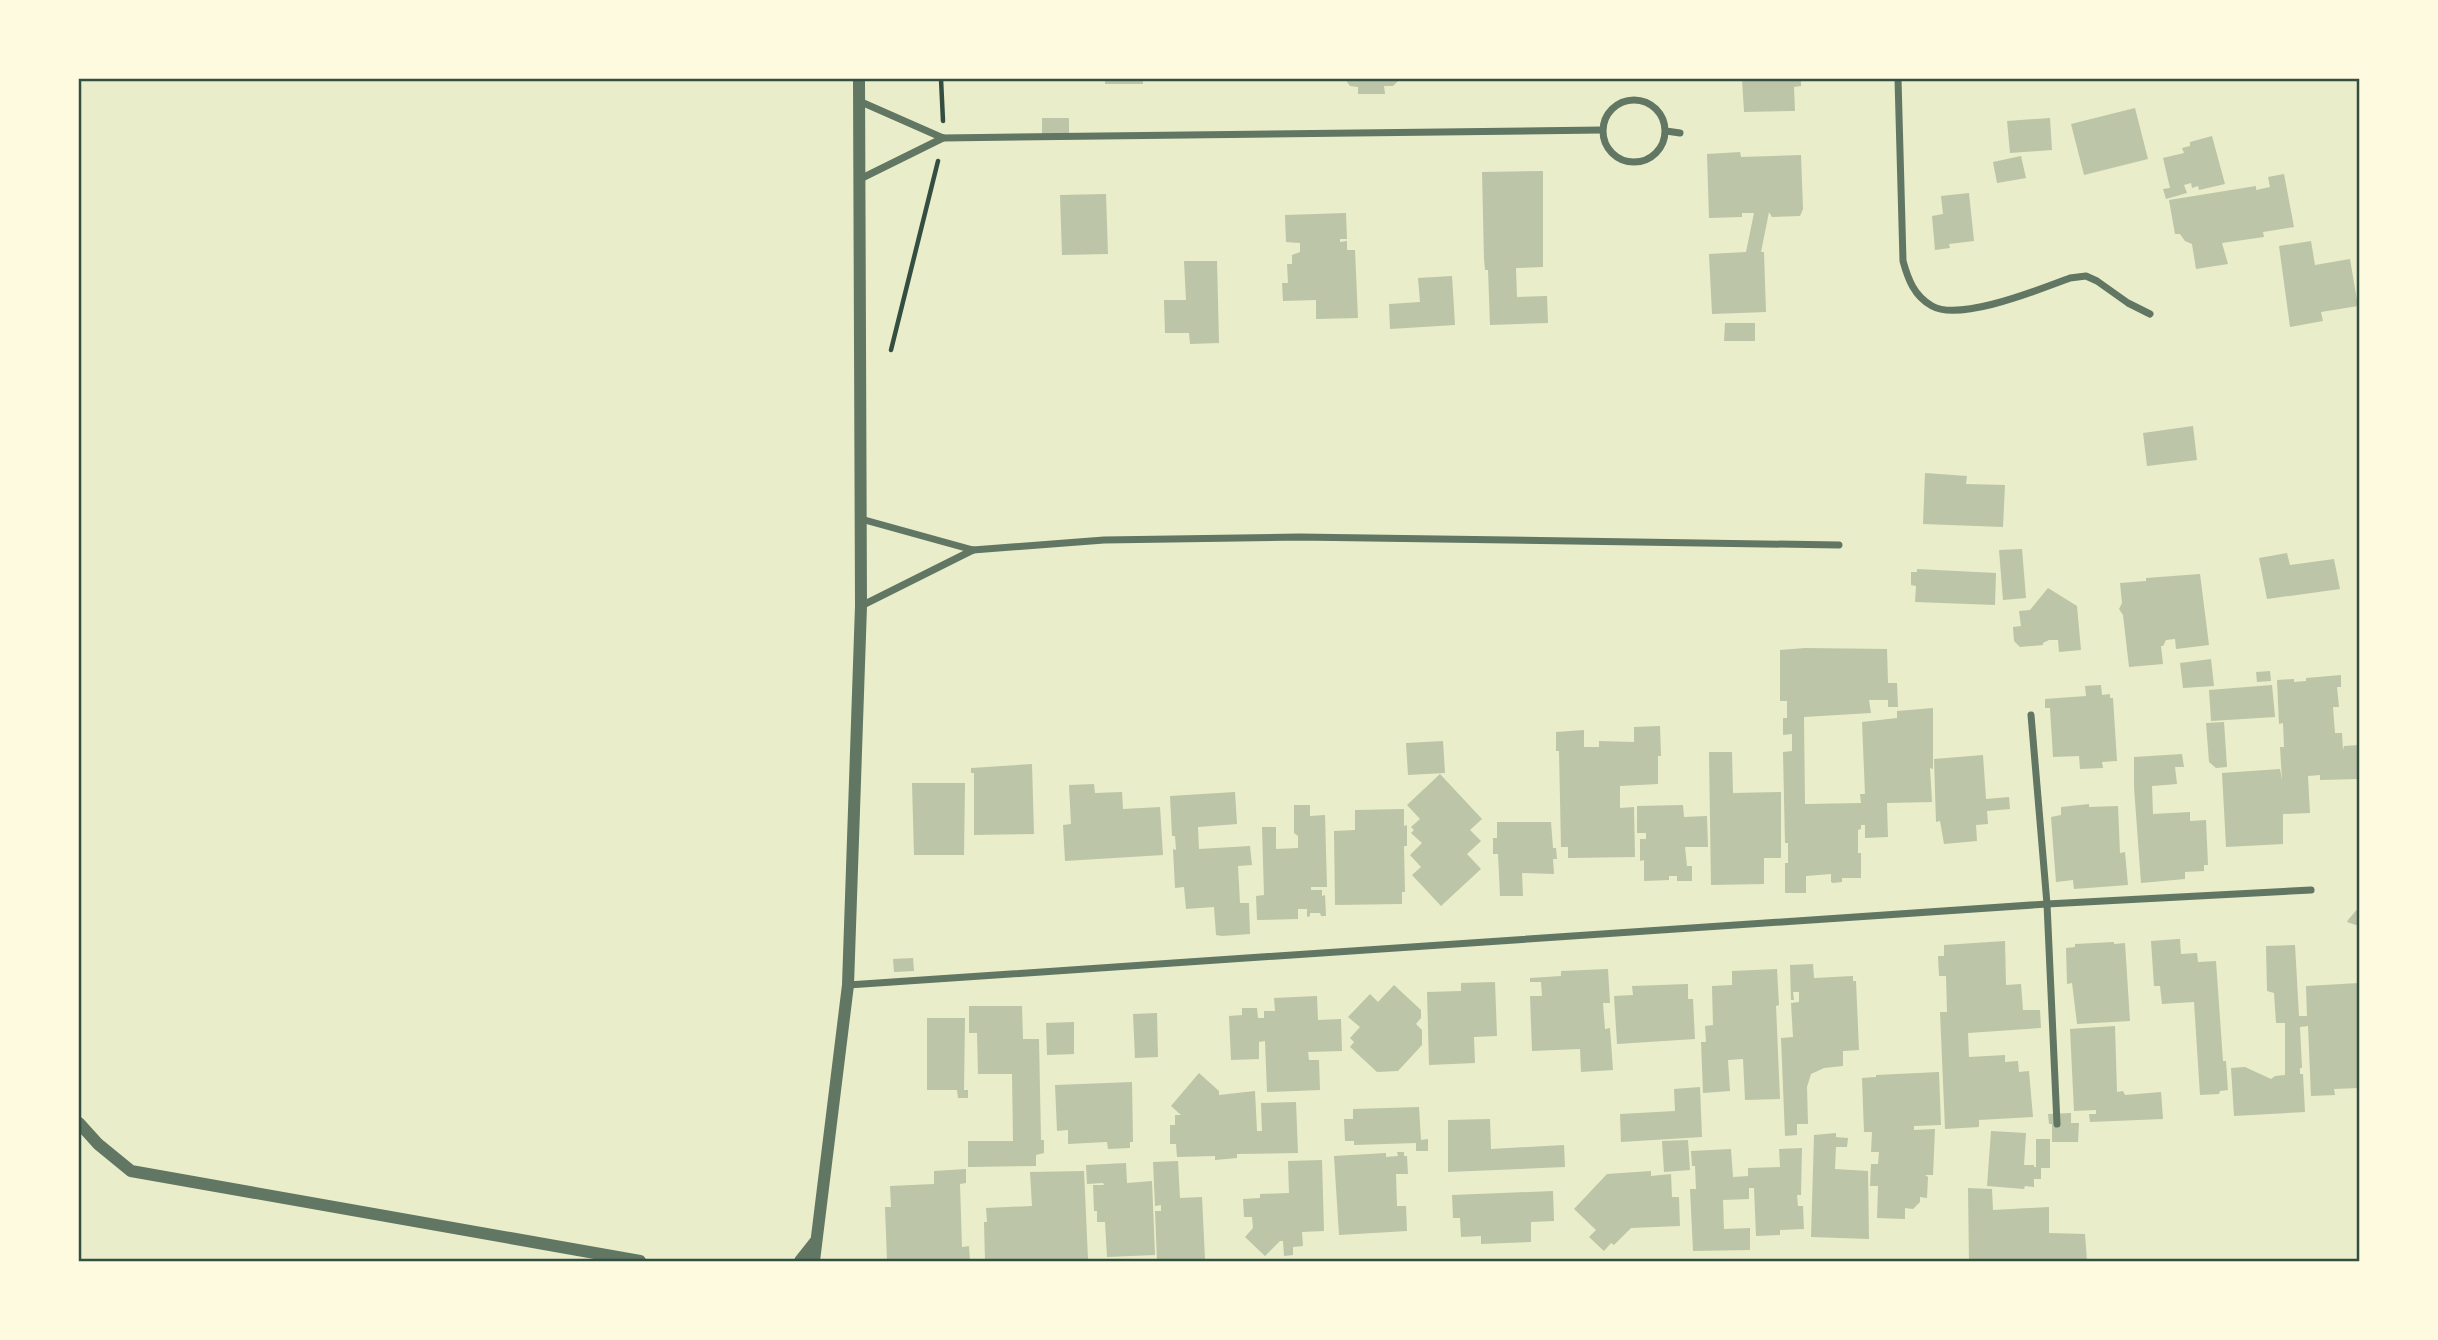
<svg xmlns="http://www.w3.org/2000/svg" width="2438" height="1340" font-family="'PT Serif',serif">
<style>
.building{fill:#bcc5a7}
.lines{fill:none;stroke-linecap:round;stroke-linejoin:round}
.path{stroke:#344e41;stroke-width:4.5}
.minor{stroke:#617663;stroke-width:7}
.tertiary{stroke:#617663;stroke-width:12}
.neatline{fill:none;stroke:#344e41;stroke-width:2.5}
</style>
<rect width="100%" height="100%" fill="#e9edc9"/>
<!-- building -->
<g class="building">
<rect x="1105" y="79" width="38" height="5"/>
<path d="M1345,79H1400L1393,86H1384L1385,94H1358V87L1350,86Z"/>
<path d="M1742,79H1801V86L1794,87L1795,111L1744,112Z"/>
<path d="M2135,108L2148,159L2084,175L2071,124Z"/>
<path d="M1042,118H1069V135L1042,136Z"/>
<path d="M2050,118L2052,150L2010,153L2007,121Z"/>
<path d="M2212,136L2225,184L2199,190L2198,186L2192,188L2191,183L2184,185L2187,193L2166,199L2163,189L2170,188L2163,158L2184,153L2182,148L2190,146V142Z"/>
<path d="M1740,152L1741,157L1801,155L1803,209L1800,216L1772,217L1769,212L1761,252H1764L1766,312L1712,314L1709,254L1746,252L1754,213H1742V217L1709,218L1707,154Z"/>
<path d="M2021,156L2026,178L1997,183L1993,162Z"/>
<path d="M1543,171V267L1516,268L1517,297L1547,296L1548,323L1490,325L1488,270H1485L1484,259L1482,172Z"/>
<path d="M2284,174L2294,227L2263,232L2264,237L2222,243L2228,264L2196,269L2192,244L2185,241L2180,234H2175L2169,200L2256,186V190L2270,187L2268,177Z"/>
<path d="M1969,193L1974,241L1949,244L1950,248L1935,250L1932,216L1943,214L1941,196Z"/>
<path d="M1106,194L1108,254L1062,255L1060,195Z"/>
<path d="M1346,213L1347,239H1340V242L1347,241V250H1355L1358,318L1316,319V300L1283,301L1282,283H1288L1287,264H1292V255L1300,252V243L1286,242L1285,215Z"/>
<path d="M2311,241L2315,265L2350,259L2358,306L2321,312L2323,321L2290,327L2279,246Z"/>
<path d="M1184,261H1217L1219,343L1190,344L1189,333H1165L1164,300H1186Z"/>
<path d="M1452,276L1455,325L1390,329L1389,304L1420,302L1418,278Z"/>
<path d="M1725,323H1755V341H1724Z"/>
<path d="M2193,426L2197,460L2147,466L2143,433Z"/>
<path d="M1925,473L1967,476L1966,484L2005,485L2003,527L1923,524Z"/>
<path d="M2022,549L2026,598L2003,600L1999,550Z"/>
<path d="M2287,553L2290,565L2334,559L2340,589L2267,599L2259,558Z"/>
<path d="M1917,569L1996,573L1995,605L1915,602L1916,586L1911,585V572H1917Z"/>
<path d="M2200,574L2209,645L2176,649L2175,639L2166,640L2163,646H2161L2163,664L2129,667L2123,615L2119,609L2122,603L2120,583L2146,581V578Z"/>
<path d="M2048,588L2077,606L2081,650L2059,652L2058,640H2049L2043,643V645L2020,647L2014,641L2013,627L2021,626L2019,611L2030,610Z"/>
<path d="M1805,648L1887,649L1888,683H1897L1898,707H1888V700H1869L1871,713L1804,717L1805,804L1861,803L1860,794H1865L1862,722L1897,718V711L1933,708V769L1930,768L1932,802L1887,803L1888,837L1865,838V825H1861V829L1858,830V853H1861V878H1842V882L1833,883L1831,882V874L1806,876V893H1785V863H1788V843H1785L1783,752L1792,751V734L1783,735V718H1787V701H1780V650Z"/>
<path d="M2211,659L2214,686L2183,688L2180,663Z"/>
<path d="M2270,671L2271,681L2257,682L2256,672Z"/>
<path d="M2341,675V687H2337L2339,707H2333L2335,733H2342L2343,750L2344,746L2359,745V779L2320,780V775L2308,776L2310,813L2283,814V844L2226,847L2222,773L2280,769L2282,780L2280,747H2284L2283,723L2279,724L2277,680L2294,679V682L2306,681V678Z"/>
<path d="M2101,685L2102,695L2110,694V698H2113L2117,761L2102,762L2103,768L2080,769L2079,756L2053,757L2050,708H2045V699L2086,696L2085,686Z"/>
<path d="M2272,685L2275,717L2211,721L2209,690Z"/>
<path d="M2224,722L2227,767L2216,768L2209,762L2206,723Z"/>
<path d="M1660,726L1661,756H1658V784L1620,786V808L1634,807L1635,857L1568,858V847H1561L1559,751H1556V732L1584,730V747H1599V741L1634,742V727Z"/>
<path d="M1443,741L1445,773L1408,775L1406,743Z"/>
<path d="M1709,752H1732L1733,793L1781,792V858H1764V884L1711,885Z"/>
<path d="M2182,754L2184,767H2175L2177,784L2152,786L2153,814L2190,812V821L2206,820L2208,865H2204V871L2185,872V879L2141,883L2134,787V757Z"/>
<path d="M1983,755L1986,799L2009,797L2010,809L1987,811L1988,824L1976,825L1977,841L1944,844L1940,821L1936,822L1934,759Z"/>
<path d="M1032,764L1034,834L974,835V773H971V768Z"/>
<path d="M1440,774L1482,819L1470,830L1481,841L1467,854L1481,869L1441,906L1412,875L1421,867L1410,855L1422,843L1411,833L1414,830L1411,827L1420,819L1407,805Z"/>
<path d="M912,783H965L964,855H914Z"/>
<path d="M1094,784L1095,793L1122,792L1123,809L1160,807L1163,855L1065,861L1063,825L1071,824L1069,785Z"/>
<path d="M1235,792L1237,824L1198,827L1199,849L1250,846L1252,865L1238,866L1240,903H1249L1250,934L1222,936L1216,935L1214,907L1186,909L1184,887L1175,888L1173,849L1176,850L1175,836H1172L1170,796Z"/>
<path d="M2089,804V807L2118,806L2120,853L2125,852L2128,885L2074,889L2073,880L2056,882L2051,817L2061,815V807Z"/>
<path d="M1294,805H1310V816L1325,815L1327,887H1311V890H1322V896L1325,895L1326,916H1321L1320,913H1310V916L1307,917V909H1298V919L1257,920L1256,896L1264,895L1262,827H1276V849L1298,848V836L1294,833Z"/>
<path d="M1683,805L1684,817L1707,816L1708,847H1685L1687,866H1692V881H1677V876H1669V880L1644,881V860L1640,861V839H1646V833H1637V806Z"/>
<path d="M1404,809V826L1407,825V846H1404L1405,892H1402V904L1335,905L1334,831L1355,830V810Z"/>
<path d="M1497,822H1551L1553,848H1556L1557,859H1553L1554,874L1522,873L1523,896H1500L1498,854H1493V838H1497Z"/>
<path d="M2359,907V926L2347,922L2348,920Z"/>
<path d="M2178,939H2180L2181,954L2197,953L2198,962L2216,961L2223,1061H2226L2228,1090L2220,1091L2219,1094L2200,1095L2194,1002L2162,1004L2160,986H2154L2151,941Z"/>
<path d="M2005,941L2006,985L2021,984L2023,1010H2040L2041,1028L1968,1033L1969,1057L2005,1055V1062L2018,1061L2019,1072L2029,1071L2033,1117L1979,1120V1127L1945,1129L1940,1012H1947L1946,976H1939L1938,956H1944V945Z"/>
<path d="M2114,942V944L2125,943L2130,1021L2077,1024L2072,983L2067,984L2066,948L2075,947V944Z"/>
<path d="M2295,945L2299,1016H2307L2306,986L2359,983V1088L2334,1089L2335,1095L2311,1096L2308,1026L2300,1027L2302,1068H2300V1074H2303L2305,1112L2234,1116L2231,1068L2245,1067L2271,1079L2275,1076L2285,1075V1023H2276L2274,993L2267,991L2266,946Z"/>
<path d="M913,958L914,971L894,972L893,959Z"/>
<path d="M1813,964L1814,978L1853,976V981H1856L1859,1050L1843,1051V1066L1824,1068L1811,1074L1807,1087L1808,1124H1797V1135L1785,1136L1781,1038L1793,1037L1791,1003L1799,1002V992H1793L1794,1000H1791L1790,965Z"/>
<path d="M1608,969L1610,1003H1603L1605,1029L1610,1028L1613,1070L1581,1072L1580,1049L1532,1051L1530,996H1542L1541,982H1530V978L1561,976V971Z"/>
<path d="M1777,969L1779,1005L1776,1006L1780,1099L1745,1100L1743,1059L1728,1060L1730,1091L1703,1093L1701,1042H1706L1705,1026L1713,1025L1712,986L1732,985V971Z"/>
<path d="M1495,982L1497,1036L1474,1037L1475,1063L1429,1065L1427,992L1461,991V983Z"/>
<path d="M1688,984V999H1693L1695,1039L1617,1044L1614,996L1633,995L1632,986Z"/>
<path d="M1394,985L1421,1010V1018L1416,1024L1422,1030V1045L1398,1071L1377,1072L1350,1047L1354,1042L1350,1038L1360,1027L1348,1017L1370,994L1378,1002Z"/>
<path d="M1317,996L1318,1020L1341,1019L1342,1051L1308,1052L1309,1060H1319L1320,1090L1267,1092L1265,1041L1259,1042V1059L1231,1060L1229,1016L1242,1015V1008H1257L1258,1018H1264V1011H1275L1274,998Z"/>
<path d="M969,1006H1022L1023,1039H1039L1041,1140H1044V1153L1036,1155V1166L968,1167V1141H1013L1012,1074H978L977,1033H969Z"/>
<path d="M1157,1013L1158,1057L1135,1058L1133,1014Z"/>
<path d="M927,1018H965L964,1090H968V1098H958L957,1090H927Z"/>
<path d="M1074,1022V1054L1047,1055L1046,1023Z"/>
<path d="M2115,1026L2117,1092L2123,1091L2125,1095L2161,1092L2163,1119L2090,1122L2089,1114H2096V1110L2074,1111L2070,1029Z"/>
<path d="M1939,1072L1941,1125L1914,1126V1130L1935,1129L1933,1175H1925L1928,1177L1927,1198L1920,1197V1202L1913,1209L1905,1208V1219L1877,1218L1878,1186H1870L1871,1164H1878L1879,1152H1871L1872,1132H1864L1862,1078L1876,1077V1075Z"/>
<path d="M1199,1073L1219,1091V1095L1255,1091L1257,1131H1262L1261,1103L1296,1102L1298,1153L1237,1154V1158L1215,1160V1156L1177,1157L1176,1144H1170V1125H1175V1115H1181L1171,1106Z"/>
<path d="M1132,1082L1133,1142H1130V1148L1108,1149L1107,1142L1068,1144V1130L1057,1131L1055,1085Z"/>
<path d="M1700,1087L1702,1137L1621,1142L1620,1114L1675,1111L1674,1089Z"/>
<path d="M1419,1107L1421,1140L1428,1139V1151H1416V1143L1354,1145V1141H1345L1344,1119H1353V1109Z"/>
<path d="M2071,1113V1123H2079L2078,1142H2052V1124H2049L2048,1114Z"/>
<path d="M1490,1119L1491,1149L1564,1145L1565,1167L1448,1172V1120Z"/>
<path d="M1991,1131L2026,1133L2024,1165H2034V1167H2036V1139H2050V1168H2041V1179H2034V1187L2025,1186L2024,1189L1987,1186Z"/>
<path d="M1836,1133V1137L1848,1138L1847,1147H1836L1835,1169L1868,1171L1869,1239L1811,1237L1814,1135Z"/>
<path d="M1688,1140L1690,1170L1664,1172L1662,1141Z"/>
<path d="M1802,1148L1801,1195H1797L1798,1206H1803L1804,1229L1780,1230V1235L1756,1236L1754,1188H1749V1199L1723,1200L1724,1229L1750,1228V1250L1693,1251L1690,1189H1696L1695,1166H1692L1691,1151L1731,1149L1733,1177L1748,1176V1168L1780,1167L1779,1149Z"/>
<path d="M1397,1152H1404V1156H1407L1408,1174H1396L1397,1206H1406L1407,1231L1339,1235L1334,1156L1386,1153V1157L1398,1156Z"/>
<path d="M1322,1160L1324,1231L1302,1232L1303,1246L1293,1247V1255L1284,1256L1283,1241H1280L1265,1256L1245,1237L1253,1228L1252,1217H1244L1243,1199L1260,1198V1194L1289,1193L1288,1161Z"/>
<path d="M1178,1161L1180,1198L1202,1197L1205,1259L1157,1261L1155,1211H1161V1205L1155,1206L1153,1162Z"/>
<path d="M1126,1163L1127,1183L1152,1181L1155,1255L1107,1257L1105,1222H1097V1211H1094L1093,1185H1104L1103,1183L1087,1184L1086,1165Z"/>
<path d="M966,1169V1183L960,1184L962,1247L969,1246L970,1261H887L885,1207H891L890,1186L934,1184V1171Z"/>
<path d="M1084,1171L1088,1259L985,1261L984,1222H987L986,1208L1032,1206L1030,1172Z"/>
<path d="M1651,1171V1176L1671,1174L1672,1197H1679L1680,1226L1631,1228L1614,1245L1611,1243L1604,1251L1589,1237L1596,1230L1574,1209L1607,1174Z"/>
<path d="M1968,1188L1992,1189L1993,1210L2049,1207V1233L2085,1234L2087,1261H1969Z"/>
<path d="M1553,1191L1554,1221L1531,1222V1242L1481,1244V1236L1461,1237L1460,1218H1453L1452,1195Z"/>
</g>
<g class="lines">
<!-- path -->
<g class="path">
<path d="M941,79L943,121"/>
<path d="M891,350L938,161"/>
</g>
<!-- minor -->
<g class="minor">
<path d="M1898,79L1903,261C1908,279 1914,296 1932,306C1960,322 2040,289 2070,278L2086,276L2097,281L2128,303L2150,314"/>
<circle cx="1634" cy="131" r="31"/>
<path d="M859,101L943,138L1602,130"/>
<path d="M1666,131L1680,133"/>
<path d="M860,179L943,138"/>
<path d="M861,519L973,550L1104,540L1299,537L1839,545"/>
<path d="M861,606L973,550"/>
<path d="M2031,715L2047,904L2057,1124"/>
<path d="M848,985L2047,904L2311,890"/>
</g>
<!-- tertiary -->
<g class="tertiary">
<path d="M79,1123L98,1144L131,1171L640,1261"/>
<path d="M800,1261L815,1242"/>
<path d="M814,1261L848,985L861,606L859,79"/>
</g>
</g>
<!-- border -->
<rect width="2438" height="1340" fill="none" stroke="#fefae0" stroke-width="161"/>
<rect x="80" y="80" width="2278" height="1180" class="neatline"/>
</svg>
